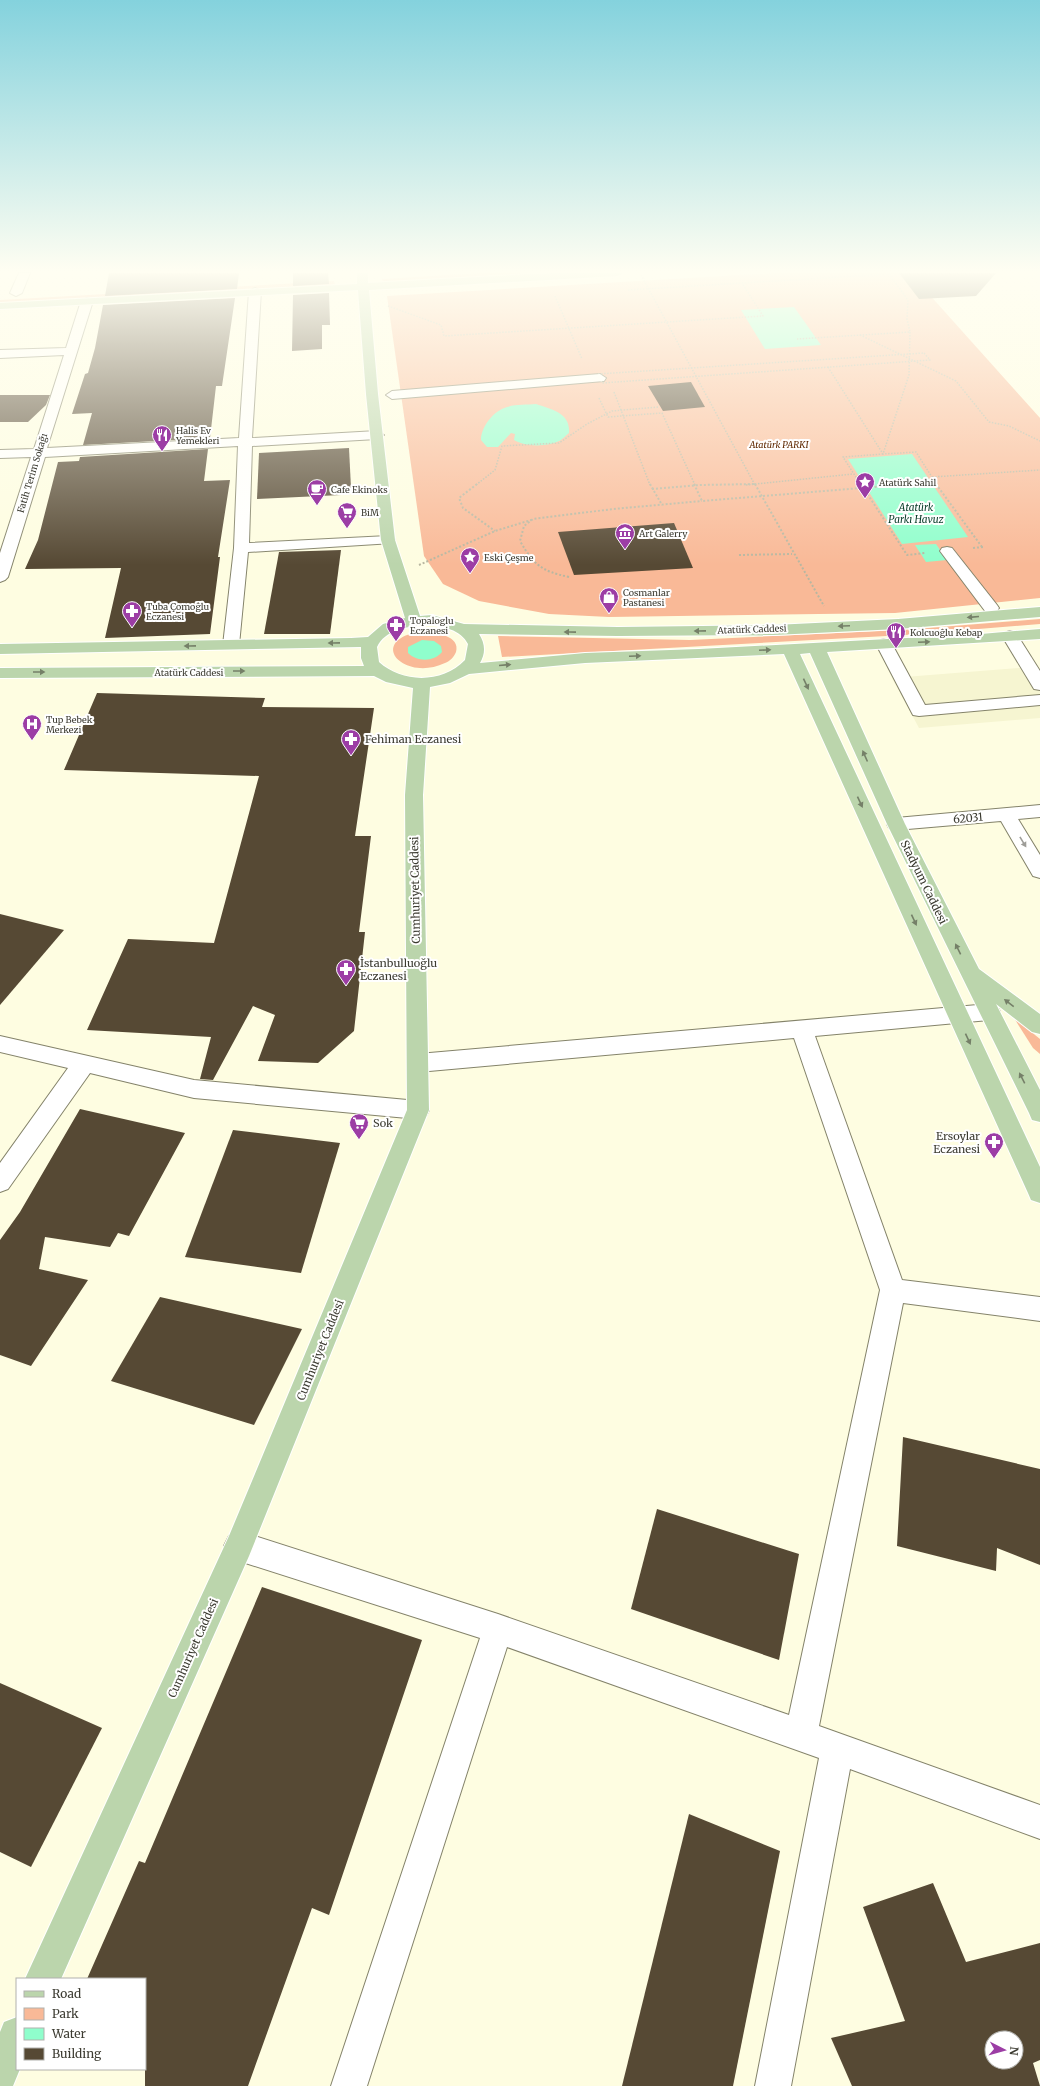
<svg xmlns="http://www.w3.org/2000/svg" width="1040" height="2086" font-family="Merriweather,serif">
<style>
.built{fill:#f6f5d1}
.green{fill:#f9b997}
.water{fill:#8ffecc}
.building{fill:#564934;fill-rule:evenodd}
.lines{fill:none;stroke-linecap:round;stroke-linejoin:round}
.minor-casing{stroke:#84836a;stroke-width:2}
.major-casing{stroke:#fff;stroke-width:2}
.path-far1{stroke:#b8b7a1;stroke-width:1.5;stroke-dasharray:1.5 1.5;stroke-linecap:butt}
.path{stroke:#b8b7a1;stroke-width:2;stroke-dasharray:2 2;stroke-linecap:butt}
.minor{fill:#fff;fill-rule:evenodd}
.major{fill:#bbd5ac;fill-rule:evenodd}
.oneway{fill:#758068}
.oneway2{fill:#9e9d98}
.labels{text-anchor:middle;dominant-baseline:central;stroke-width:4;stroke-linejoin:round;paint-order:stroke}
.far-poi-label{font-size:9px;fill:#3c3b31;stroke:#fff;text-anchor:start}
.far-park-label{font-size:9px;font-style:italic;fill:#5f2800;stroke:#fff}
.far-street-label{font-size:9px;fill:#3c3b31;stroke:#fff}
.far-water-label{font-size:10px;font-style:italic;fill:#053926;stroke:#fff}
.poi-label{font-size:11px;fill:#3c3b31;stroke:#fff;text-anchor:start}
.street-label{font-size:11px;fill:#3c3b31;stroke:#fff}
</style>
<rect width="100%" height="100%" fill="#fefde1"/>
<!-- built -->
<path class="built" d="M1031,667L1040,680V718L919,728L892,678Z"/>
<!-- green -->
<g class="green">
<path d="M480,273H558L383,282L382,279Z"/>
<path d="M773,273H910L1040,418V598L895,613L609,617L549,614L479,601L443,584L424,556L387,296Z"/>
<path d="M334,281L335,285L0,304V300Z"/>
<path d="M1040,619V624L905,635L502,657L498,636L690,640L903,630Z"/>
<path d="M424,631C435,632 461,636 456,652C454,657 450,661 445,663C403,683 364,639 424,631Z"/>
<path d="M1014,1018L1040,1039V1054L1033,1048Z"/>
</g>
<!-- water -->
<g class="water">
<path d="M794,307L821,345L765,349L741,310Z"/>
<path d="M536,404C551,409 571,413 569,433C566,435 562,440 559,441C547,447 525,447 514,440L515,434L511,433L498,447H487L481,440C481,427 493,411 507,407C516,404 527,405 536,404Z"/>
<path d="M912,454L968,537L902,544L848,459Z"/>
<path d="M936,544L947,560L926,562L915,545Z"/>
<path d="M422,640L434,641L441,646L442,652C434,662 417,662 408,653V647Z"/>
</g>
<!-- building -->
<g class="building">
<path d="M109,273H239L237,289L105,296Z"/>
<path d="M293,273H328L329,284L293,286Z"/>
<path d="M899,273H996L976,296L919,299Z"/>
<path d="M329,293L330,325H322V349L292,351L293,295Z"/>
<path d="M235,298L222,386H216L210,438L83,445L92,413L72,414L85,374L88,373L95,348L103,305Z"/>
<path d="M691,382L705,407L663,411L648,386Z"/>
<path d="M0,395H50L46,405L28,422H0Z"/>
<path d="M349,448L351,488L341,495L257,499L259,453Z"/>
<path d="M208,449L204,481L230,480L218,557H220L210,634L105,638L121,568L25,569L38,540L58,462L79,461L80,457Z"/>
<path d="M674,523L693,568L574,575L558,532Z"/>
<path d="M341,550L330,634H264L279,552Z"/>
<path d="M97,693L265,698L262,707L374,708L355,836H371L359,932H365L354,1031L318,1063L258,1061L275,1015L253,1006L213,1080L200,1079L211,1037L87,1030L128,939L214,943L259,776L64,770Z"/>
<path d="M0,914L64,930L0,1005Z"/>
<path d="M80,1109L185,1133L129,1236L118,1233L110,1247L45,1237L39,1269L88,1280L31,1366L0,1355V1240L20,1212Z"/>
<path d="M233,1130L340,1143L301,1273L185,1257Z"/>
<path d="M160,1297L302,1329L254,1425L111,1381Z"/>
<path d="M903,1437L1040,1469V1565L997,1548L996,1571L897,1546Z"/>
<path d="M657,1509L799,1554L779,1660L631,1609Z"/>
<path d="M262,1587L422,1640L329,1915L312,1908L248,2086H145V1979H87L139,1861L145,1863Z"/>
<path d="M0,1683L102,1728L31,1867L0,1852Z"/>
<path d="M689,1814L780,1851L733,2086H622Z"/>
<path d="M933,1883L966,1962L1040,1943V2060L1033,2063L1040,2086H852L831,2038L905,2021L863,1907ZM992,2038H1016V2062H992Z"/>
</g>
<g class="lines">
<!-- minor casing -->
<g class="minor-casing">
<g id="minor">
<path d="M19,273H30L22,293L16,296L10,293Z"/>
<path d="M255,288L261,291L252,438L377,431L384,435L377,439L252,446L249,543L388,536L393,537L395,540L393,543L248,552L239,645L237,648H225L223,645L234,548L238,446L45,457L8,577L5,580L0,582V553L31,457L0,458V450L34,449L64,355L0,358V350L66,348L81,301L87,298L91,299L93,301L47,448L239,438L249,291Z"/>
<path d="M600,374L606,378L604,381L392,399L386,395L392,391Z"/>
<path d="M947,547L952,548L997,605L999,608L997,611H985L940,551L942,548Z"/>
<path d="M1010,631L1016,633L1040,671V690L1034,689L1002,636L1004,633Z"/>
<path d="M884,639L890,641L892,644L925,705L1040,695V705L919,716L913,715L876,644L878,641Z"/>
<path d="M1040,805V817L1018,819L1040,855V878L1033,876L1001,821L896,830L889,828L887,824L889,820L896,818Z"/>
<path d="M989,1004L997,1006L1000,1012L997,1018L989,1020L815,1036L902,1280L1040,1297V1321L903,1303L819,1726L1040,1805V1839L850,1769L791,2086H755L819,1758L507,1647L367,2086H331L480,1638L239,1561L229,1556L224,1546L229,1536L239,1531L498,1614L789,1715L880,1290L794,1038L418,1072L410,1069L407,1063L410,1057L418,1054Z"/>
<path d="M0,1036L194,1080L418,1101L426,1104L429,1110L426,1116L418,1119L194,1098L90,1073L8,1189L0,1192V1163L68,1068L0,1052Z"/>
</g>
</g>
<!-- major casing -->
<g class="major-casing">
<g id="major">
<path d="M357,273H368V283L551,273H623L618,276L369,290L378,394L395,540L420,616L432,615L464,624L618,627L774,625L898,619L1040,607V617L898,629L774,635L618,636L479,634C485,643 486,653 480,663L585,653L699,649L981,634L1040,629V639L827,652L905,824L979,969L1040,1014V1034L1032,1032L996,1004L1040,1090V1122L1032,1120L1029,1113L887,824L810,653L800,654L1040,1167V1203L1031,1200L1028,1193L784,654L585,663L469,674L450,683L430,687L423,795L429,1110L249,1556L61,1979H25L229,1536L407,1110L405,795L413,688L386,682L374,676L0,678V668L364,666L361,658V647L0,654V644L351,638L368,637L383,624L405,618L381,540L366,394L358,290L0,309V303L357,284ZM423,625C438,624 461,629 468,644L465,660C442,684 402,683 379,662L377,647C385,630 406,627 423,625Z"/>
<path d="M17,2017V2069H20L13,2086H0V2032L4,2022Z"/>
</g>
</g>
<!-- path-far1 -->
<g class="path-far1">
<path d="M641,275L755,485"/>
<path d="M628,290L889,274L908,300L907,319L910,332L797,339"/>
<path d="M555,296L582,359"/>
<path d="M388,306L441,325L444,336L763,316L742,283"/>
<path d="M860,335L956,381L989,422L1009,426L1040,441"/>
<path d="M924,353L930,360L602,383L598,374Z"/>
<path d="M828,367L883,454L916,452L937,485"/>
<path d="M614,392L650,485"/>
<path d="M599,398L608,417L662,413L695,485"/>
<path d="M932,477L1040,470"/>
<path d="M476,485L495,470L502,446L559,443L587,424L612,411L658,407"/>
<path d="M746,485L853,474"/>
<path d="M861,485L843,457L883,454L909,375L910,332"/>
<path d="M898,485L935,482"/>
</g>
<!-- path -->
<g class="path">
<path d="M477,484L459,498L463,508L495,531"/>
<path d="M650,484L662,505"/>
<path d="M694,484L702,501L910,484"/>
<path d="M755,484L824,606"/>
<path d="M861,484L907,555L925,553"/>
<path d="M936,484L982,547"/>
<path d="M652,489L700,485L756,484"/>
<path d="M973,548L983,547"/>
<path d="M739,555L792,554"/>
<path d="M419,565L495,531L531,520"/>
<path d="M569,577C541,571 534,565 520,541L524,526L533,519L613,509L702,501"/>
</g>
<!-- minor -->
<use href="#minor" class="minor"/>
<!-- major -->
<use href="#major" class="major"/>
</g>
<!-- one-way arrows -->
<defs><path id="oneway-solid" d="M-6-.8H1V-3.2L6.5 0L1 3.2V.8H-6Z"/></defs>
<g class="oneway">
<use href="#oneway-solid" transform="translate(973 617) rotate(175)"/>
<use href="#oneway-solid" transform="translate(844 626) rotate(178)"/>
<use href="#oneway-solid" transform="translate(700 631) rotate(179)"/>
<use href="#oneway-solid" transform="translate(570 632) rotate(-179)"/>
<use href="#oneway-solid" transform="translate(924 642) rotate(-3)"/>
<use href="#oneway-solid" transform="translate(334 643) rotate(179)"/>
<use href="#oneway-solid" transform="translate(190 646) rotate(179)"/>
<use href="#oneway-solid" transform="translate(765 650) rotate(-3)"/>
<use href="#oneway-solid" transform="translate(635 656) rotate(-2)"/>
<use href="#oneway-solid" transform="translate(505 665) rotate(-5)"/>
<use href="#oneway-solid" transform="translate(239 671)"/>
<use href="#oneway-solid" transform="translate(39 672)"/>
<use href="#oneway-solid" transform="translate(806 684) rotate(65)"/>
<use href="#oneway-solid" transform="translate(865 756) rotate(-114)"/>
<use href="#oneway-solid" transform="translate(860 802) rotate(65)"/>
<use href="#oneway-solid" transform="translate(914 920) rotate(65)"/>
<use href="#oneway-solid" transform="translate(958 949) rotate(-116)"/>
<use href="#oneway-solid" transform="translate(1009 1003) rotate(-142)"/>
<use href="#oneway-solid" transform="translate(968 1039) rotate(65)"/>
<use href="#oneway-solid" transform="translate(1022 1078) rotate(-117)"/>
</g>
<use class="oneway2" href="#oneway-solid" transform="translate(1023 842) rotate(59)"/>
<!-- sky -->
<linearGradient id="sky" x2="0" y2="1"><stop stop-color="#84d2dd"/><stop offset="0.48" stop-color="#fffef2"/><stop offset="1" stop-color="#fffef2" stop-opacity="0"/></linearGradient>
<rect width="1040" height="565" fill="url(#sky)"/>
<!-- icons -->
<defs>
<g id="restaurant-pin" transform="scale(1)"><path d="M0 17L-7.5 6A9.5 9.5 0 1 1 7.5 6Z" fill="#9c3da5" stroke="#fff"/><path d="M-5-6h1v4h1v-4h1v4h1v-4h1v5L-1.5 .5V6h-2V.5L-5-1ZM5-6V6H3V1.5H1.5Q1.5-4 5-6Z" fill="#fff"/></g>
<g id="sight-pin" transform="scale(1)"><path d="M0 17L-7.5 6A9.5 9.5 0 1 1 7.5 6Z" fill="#9c3da5" stroke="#fff"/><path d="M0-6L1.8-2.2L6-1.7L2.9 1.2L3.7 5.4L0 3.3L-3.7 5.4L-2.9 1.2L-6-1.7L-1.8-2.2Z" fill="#fff"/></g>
<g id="cafe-pin" transform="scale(1)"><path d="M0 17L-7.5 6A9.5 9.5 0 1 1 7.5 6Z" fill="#9c3da5" stroke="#fff"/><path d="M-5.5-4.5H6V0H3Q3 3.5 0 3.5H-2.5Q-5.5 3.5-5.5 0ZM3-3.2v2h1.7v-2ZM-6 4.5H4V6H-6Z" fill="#fff"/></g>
<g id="supermarket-pin" transform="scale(1)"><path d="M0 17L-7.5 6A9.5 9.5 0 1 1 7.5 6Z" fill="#9c3da5" stroke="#fff"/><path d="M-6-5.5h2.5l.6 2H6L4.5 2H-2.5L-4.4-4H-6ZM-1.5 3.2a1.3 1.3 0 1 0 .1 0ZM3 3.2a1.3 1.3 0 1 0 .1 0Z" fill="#fff"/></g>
<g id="museum-pin" transform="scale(1)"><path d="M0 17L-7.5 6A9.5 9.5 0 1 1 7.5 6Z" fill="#9c3da5" stroke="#fff"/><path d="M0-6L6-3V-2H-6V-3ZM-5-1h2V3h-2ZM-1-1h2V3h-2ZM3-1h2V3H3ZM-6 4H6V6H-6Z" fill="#fff"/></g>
<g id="shop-pin" transform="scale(1)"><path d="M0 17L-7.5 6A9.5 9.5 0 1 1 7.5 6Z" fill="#9c3da5" stroke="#fff"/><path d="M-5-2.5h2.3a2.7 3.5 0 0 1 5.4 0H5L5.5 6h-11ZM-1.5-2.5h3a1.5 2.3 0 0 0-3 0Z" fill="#fff"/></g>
<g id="pharmacy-pin" transform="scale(1)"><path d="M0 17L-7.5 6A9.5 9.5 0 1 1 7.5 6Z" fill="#9c3da5" stroke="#fff"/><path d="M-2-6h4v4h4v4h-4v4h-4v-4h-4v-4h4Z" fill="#fff"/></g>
<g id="hospital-pin" transform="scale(1)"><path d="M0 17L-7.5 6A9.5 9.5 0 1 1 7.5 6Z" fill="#9c3da5" stroke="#fff"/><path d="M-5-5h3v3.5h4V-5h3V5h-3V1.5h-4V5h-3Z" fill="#fff"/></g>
</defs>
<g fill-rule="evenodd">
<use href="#restaurant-pin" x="162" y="435"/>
<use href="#sight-pin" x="865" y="482"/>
<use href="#cafe-pin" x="317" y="489"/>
<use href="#supermarket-pin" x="347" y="512"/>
<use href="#museum-pin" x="625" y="533"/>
<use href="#sight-pin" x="470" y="557"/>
<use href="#shop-pin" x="609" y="597"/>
<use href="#pharmacy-pin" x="132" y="611"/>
<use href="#pharmacy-pin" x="396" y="625"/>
<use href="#restaurant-pin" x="896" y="632"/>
<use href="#hospital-pin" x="32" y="724"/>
<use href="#pharmacy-pin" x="351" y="739"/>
<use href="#pharmacy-pin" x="346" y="969"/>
<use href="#supermarket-pin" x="359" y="1123"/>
<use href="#pharmacy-pin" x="994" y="1142"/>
</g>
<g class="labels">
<!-- far-poi labels -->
<g class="far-poi-label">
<text x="176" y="430">Halis Ev<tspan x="176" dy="10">Yemekleri</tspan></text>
<text x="879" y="482">Atatürk Sahil</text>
<text x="331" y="489">Cafe Ekinoks</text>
<text x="361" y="512">BiM</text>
<text x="639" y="533">Art Galerry</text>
<text x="484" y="557">Eski Çeşme</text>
<text x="623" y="592">Cosmanlar<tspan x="623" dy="10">Pastanesi</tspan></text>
<text x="146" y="606">Tuba Çomoğlu<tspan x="146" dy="10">Eczanesi</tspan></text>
<text x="410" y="620">Topaloglu<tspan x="410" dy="10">Eczanesi</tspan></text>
<text x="910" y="632">Kolcuoğlu Kebap</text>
<text x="46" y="719">Tup Bebek<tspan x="46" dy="10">Merkezi</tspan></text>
</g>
<!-- far-park labels -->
<g class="far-park-label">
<text x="779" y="444">Atatürk PARKI</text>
</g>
<!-- far-street labels -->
<g class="far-street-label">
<text transform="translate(32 473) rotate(-73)">Fatih Terim Sokağı</text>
<text transform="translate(752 629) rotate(-2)">Atatürk Caddesi</text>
<text x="189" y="672">Atatürk Caddesi</text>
</g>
<!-- far-water labels -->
<g class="far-water-label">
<text x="916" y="507">Atatürk<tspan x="916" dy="12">Parkı Havuz</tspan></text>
</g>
<!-- poi labels -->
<g class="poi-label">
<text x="365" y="739">Fehiman Eczanesi</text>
<text x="360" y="963">İstanbulluoğlu<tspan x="360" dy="13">Eczanesi</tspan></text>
<text x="373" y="1123">Sok</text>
<text x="980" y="1136" text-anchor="end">Ersoylar<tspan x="980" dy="13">Eczanesi</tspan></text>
</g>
<!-- street labels -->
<g class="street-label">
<text transform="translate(968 818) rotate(-5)">62031</text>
<text transform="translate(924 882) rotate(64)">Stadyum Caddesi</text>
<text transform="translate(415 890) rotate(-91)">Cumhuriyet Caddesi</text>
<text transform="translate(320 1350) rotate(-68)">Cumhuriyet Caddesi</text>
<text transform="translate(193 1648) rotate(-66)">Cumhuriyet Caddesi</text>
</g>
</g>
<!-- legend -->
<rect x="16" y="1978" width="130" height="92" fill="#ffffff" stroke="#b1b1ad"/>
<rect x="24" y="1991" width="20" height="6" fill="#bbd5ac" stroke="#b1b1ad"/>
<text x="52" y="1998" font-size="12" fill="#3c3b31">Road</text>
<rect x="24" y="2008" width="20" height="12" fill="#f9b997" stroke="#b1b1ad"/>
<text x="52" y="2018" font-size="12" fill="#3c3b31">Park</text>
<rect x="24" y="2028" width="20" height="12" fill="#8ffecc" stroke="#b1b1ad"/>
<text x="52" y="2038" font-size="12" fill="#3c3b31">Water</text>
<rect x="24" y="2048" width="20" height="12" fill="#564934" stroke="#b1b1ad"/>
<text x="52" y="2058" font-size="12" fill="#3c3b31">Building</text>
<!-- north arrow -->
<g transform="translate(1004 2050) rotate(96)"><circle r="19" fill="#ffffff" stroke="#b1b1ad"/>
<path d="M0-3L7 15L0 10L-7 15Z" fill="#9c3da5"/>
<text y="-6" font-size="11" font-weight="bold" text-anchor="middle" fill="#3c3b31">N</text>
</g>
</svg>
